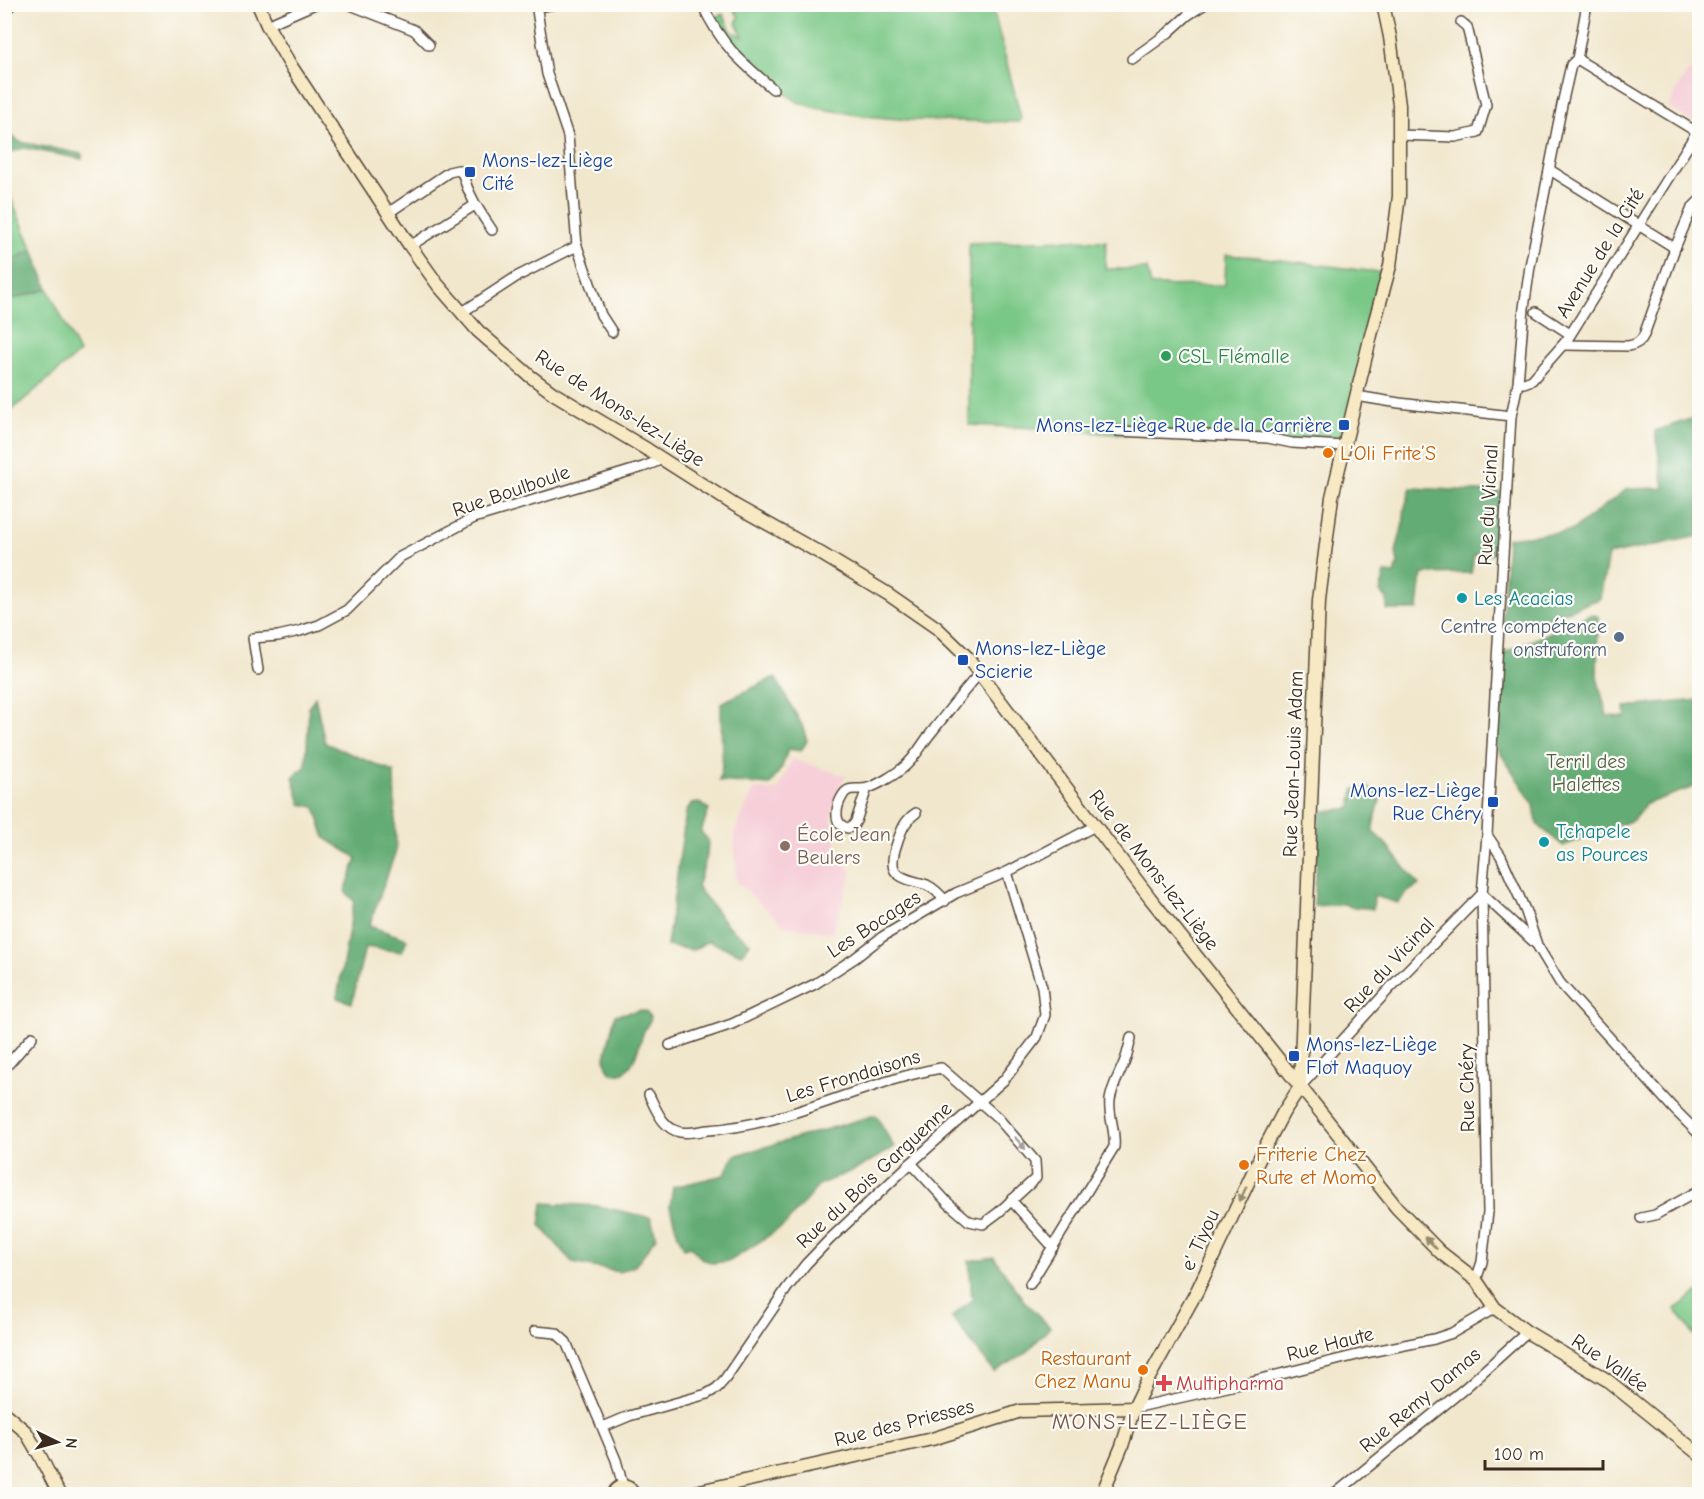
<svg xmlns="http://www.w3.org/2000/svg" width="1704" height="1499" font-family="'Comic Neue',sans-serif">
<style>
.built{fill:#f6cfd9}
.green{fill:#7ac887;stroke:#5a7952;stroke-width:1.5}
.forest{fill:#63ac74;stroke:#4f6b49;stroke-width:1.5}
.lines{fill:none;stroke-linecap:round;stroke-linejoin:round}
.street-casing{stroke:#564638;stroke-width:12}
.secondary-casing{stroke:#564638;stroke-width:15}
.street{stroke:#fff;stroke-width:9}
.secondary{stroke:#f6e9c3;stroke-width:12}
.oneway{fill:#a79f9a}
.oneway2{fill:#988a70}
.transit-dot{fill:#1a4fb4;stroke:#fdfcf7;stroke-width:2}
.leisure-dot{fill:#2e9e5b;stroke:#fdfcf7;stroke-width:2}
.food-dot{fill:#e8710a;stroke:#fdfcf7;stroke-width:2}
.culture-dot{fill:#0f9aa8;stroke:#fdfcf7;stroke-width:2}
.service-dot{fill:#5c6f8a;stroke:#fdfcf7;stroke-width:2}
.education-dot{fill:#8d6e63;stroke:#fdfcf7;stroke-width:2}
.health-dot{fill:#e0444e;stroke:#fdfcf7;stroke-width:2}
.labels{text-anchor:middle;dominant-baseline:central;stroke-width:4.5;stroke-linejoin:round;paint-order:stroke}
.transit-label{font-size:20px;fill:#164399;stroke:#fdfcf7;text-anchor:start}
.street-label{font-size:20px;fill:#3b2a1e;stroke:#fdfcf7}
.leisure-label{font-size:20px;fill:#27864d;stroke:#fdfcf7;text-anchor:start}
.food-label{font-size:20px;fill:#c56008;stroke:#fdfcf7;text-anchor:start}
.culture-label{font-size:20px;fill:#0d838f;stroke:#fdfcf7;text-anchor:start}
.service-label{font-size:20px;fill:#4e5e75;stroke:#fdfcf7;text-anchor:end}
.park-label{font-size:20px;fill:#516143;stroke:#fdfcf7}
.education-label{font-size:20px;fill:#785e54;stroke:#fdfcf7;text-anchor:start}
.health-label{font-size:20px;fill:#be3a42;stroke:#fdfcf7;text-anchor:start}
.quarter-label{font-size:22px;letter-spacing:1.5px;fill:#7d5547;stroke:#fdfcf7}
</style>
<rect width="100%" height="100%" fill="#fdfcf7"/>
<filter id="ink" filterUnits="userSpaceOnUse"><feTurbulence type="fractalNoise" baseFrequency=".0167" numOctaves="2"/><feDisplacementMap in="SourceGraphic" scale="12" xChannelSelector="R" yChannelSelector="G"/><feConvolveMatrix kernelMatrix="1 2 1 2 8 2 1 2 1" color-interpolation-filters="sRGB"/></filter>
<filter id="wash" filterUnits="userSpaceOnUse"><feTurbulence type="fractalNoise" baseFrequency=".008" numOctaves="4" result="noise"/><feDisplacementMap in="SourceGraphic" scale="24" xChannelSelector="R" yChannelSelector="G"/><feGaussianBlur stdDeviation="1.35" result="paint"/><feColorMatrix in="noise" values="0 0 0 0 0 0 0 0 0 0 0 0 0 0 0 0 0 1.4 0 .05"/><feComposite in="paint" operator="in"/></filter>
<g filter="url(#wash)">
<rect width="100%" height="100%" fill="#f1e7cd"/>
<!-- built -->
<g class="built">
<path d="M1689,70L1699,78V113L1693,122L1668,107L1677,89Z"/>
<path d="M792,759L846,776L840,785L832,812V823L839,833L831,858L842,862L852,872L832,933L784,925L737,882L734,833L754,789L778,790Z"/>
</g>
<!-- green -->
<g class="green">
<path d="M748,5H992L1021,118L1020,122L910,120L864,116L816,108L798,102L767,81L737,53L712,19L723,14L732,32L743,36L736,23L739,17L734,10Z"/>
<path d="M4,182L33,250L5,263H4Z"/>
<path d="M1070,240L1106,241L1105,269H1147L1151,286L1225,285L1226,255L1257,257L1384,273L1339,448L1270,441L1115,434L1036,428L969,425V243Z"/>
<path d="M48,289L79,353L14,408H5V301Z"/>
<path d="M1699,1292V1332L1694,1335L1675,1309Z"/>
</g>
<!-- forest -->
<g class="forest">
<path d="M4,130L20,142L82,154V159L24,148L5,154Z"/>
<path d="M33,250L48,289L5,301V263Z"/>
<path d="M1699,416V536L1608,555L1600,599L1526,625L1502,629L1507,538L1571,531L1627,489L1664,488L1655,431Z"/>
<path d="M1411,488L1500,492L1497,554L1474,555L1471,573L1422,574L1418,610H1387V598L1380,592L1385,573L1394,574L1398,563L1396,552L1404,519V510Z"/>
<path d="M1589,615L1598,616L1597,677L1607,716L1626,717L1625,707L1699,700V785L1646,804L1633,820L1563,846L1537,824L1534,805L1496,746L1501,652H1506Z"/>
<path d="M775,677L802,725L807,741L801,751L788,749L782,767L770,785L719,781L722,767L721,703Z"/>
<path d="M315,697L325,743L394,772L396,851L369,926L407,939L402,952L365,947L352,1003L337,998L354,901L345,891L357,858L325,838L315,807L301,804L293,777L306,765L309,707Z"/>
<path d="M1370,788L1381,796L1372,831L1386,844L1419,885L1409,891L1398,903L1374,896L1373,909L1368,908L1351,907L1345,904L1314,906L1320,812L1351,808L1354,789Z"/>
<path d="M699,803L709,809L701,832L708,840L707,856L697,887L728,926L750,943L742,954L708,941L693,950L667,946L686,812L691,804Z"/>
<path d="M641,1010L646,1012L651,1018C649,1023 646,1027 644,1031C638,1046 634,1079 611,1073L607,1067L605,1058L615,1015Z"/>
<path d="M876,1115L894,1147L859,1168L820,1184L785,1225L730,1261L712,1263L701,1258L690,1246L684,1248L678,1235L670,1207L673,1187L724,1175L734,1156Z"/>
<path d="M543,1203L598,1206L651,1218L656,1237L635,1266L619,1272L573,1263L540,1225Z"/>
<path d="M994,1257L1024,1301L1050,1327L1025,1354L994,1372L952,1317L972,1299L969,1261Z"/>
</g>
</g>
<g filter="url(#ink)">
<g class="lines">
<!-- street casing -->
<g class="street-casing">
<g id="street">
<path d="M348,4L414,30L429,45"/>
<path d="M536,4L547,74L568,136L577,246L601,315L612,332"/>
<path d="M702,4C721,45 739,60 773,89"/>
<path d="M1697,4L1700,6"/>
<path d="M537,7L555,4"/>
<path d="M4,12L12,4"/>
<path d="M267,25L315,4"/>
<path d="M1132,59L1168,33L1188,15L1205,4"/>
<path d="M1577,59L1700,134"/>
<path d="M1400,135L1455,137L1478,132L1486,105L1467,27L1461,22"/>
<path d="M1550,170L1675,248"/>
<path d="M388,213L449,172L458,170L463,174C468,195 480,212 492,230"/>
<path d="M410,246L475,205"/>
<path d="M1536,312L1570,334"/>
<path d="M461,313L516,277L577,246"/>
<path d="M1563,345L1628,346C1636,345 1641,342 1644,335L1675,248L1692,208L1700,200"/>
<path d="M1518,383H1524L1532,380L1567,340L1700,127"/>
<path d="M1356,396L1399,403L1511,416"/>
<path d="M1105,427L1118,431L1268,438L1292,443L1345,446"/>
<path d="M258,670L253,638L278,636L300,631L319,625L347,610L400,557L474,518L643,467L663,459"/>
<path d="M867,788L856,821L853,826L848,828C832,825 836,806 843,795C849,785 859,791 868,788C878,785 896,774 904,767C913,760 920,748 927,738C944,717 960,695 979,674"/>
<path d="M916,813C905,820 902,829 898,840C896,847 892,856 893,864C893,879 916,881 927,885C935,889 940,894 945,901"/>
<path d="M1487,835L1501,856L1526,912L1537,945L1560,983L1672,1107L1700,1135"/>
<path d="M1482,894L1535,943"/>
<path d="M670,1045L732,1024L815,984L855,958L882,937L956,893L1007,872L1095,826"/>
<path d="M4,1069L32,1037"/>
<path d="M1300,1087L1390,988L1482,894"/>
<path d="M649,1095C656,1109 663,1129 680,1132C688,1134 700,1131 708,1130C789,1125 862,1082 941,1068L998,1118L1035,1161L1036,1178L999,1212L983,1224L969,1221L948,1203L911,1163"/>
<path d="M1011,1200L1053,1247"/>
<path d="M1641,1218L1655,1215L1700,1190"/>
<path d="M1476,1280L1482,1262L1488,1212L1482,894L1487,835L1511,416L1518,383L1524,308L1530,266L1563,100L1571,65L1577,59L1587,4"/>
<path d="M1030,1284L1114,1147C1116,1131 1108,1116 1110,1100C1112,1087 1118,1077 1123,1065C1127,1057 1129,1047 1131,1038"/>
<path d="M535,1331L556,1333L566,1342L616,1460L623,1486"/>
<path d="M1134,1408L1245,1383L1365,1353L1434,1339L1452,1333L1495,1308"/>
<path d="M603,1427L629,1416L707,1394L717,1388L725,1379L787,1288L806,1264L830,1239L911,1163L1004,1080L1037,1037L1045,1015L1042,987L1007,872"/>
<path d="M1335,1494L1465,1388L1527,1332"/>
</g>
</g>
<!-- secondary casing -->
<g class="secondary-casing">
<g id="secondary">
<path d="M258,4L267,25L291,66L410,246L438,285L478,331L530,376L553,393L648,450L736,506L820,553L888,594L937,628L967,657L1150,898L1397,1208L1440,1252L1476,1280L1495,1308L1527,1332L1607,1380L1700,1455"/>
<path d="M1300,1087L1319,600L1332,497L1371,335L1390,266L1399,196V105L1390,37L1383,4"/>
<path d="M4,1413L26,1432L40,1456L59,1494"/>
<path d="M614,1494C616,1487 623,1485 629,1488L634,1494"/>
<path d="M686,1494L932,1439L1021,1411L1134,1408"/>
<path d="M1102,1494L1122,1446L1134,1408L1147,1381L1197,1291L1263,1151L1283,1113L1300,1087"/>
</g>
</g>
<!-- street -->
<use href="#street" class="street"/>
<!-- secondary -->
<use href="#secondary" class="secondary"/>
</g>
<!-- one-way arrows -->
<defs><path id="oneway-solid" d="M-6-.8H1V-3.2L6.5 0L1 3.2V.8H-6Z" transform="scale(1.5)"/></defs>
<use class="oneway" href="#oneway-solid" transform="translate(1020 1143) rotate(49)"/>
<g class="oneway2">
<use href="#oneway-solid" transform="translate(1243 1194) rotate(115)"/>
<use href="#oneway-solid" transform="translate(1431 1243) rotate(-134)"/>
</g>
</g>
<!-- markers -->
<g class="transit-dot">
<rect x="464" y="166" width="12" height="12" rx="3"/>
<rect x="1338" y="419" width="12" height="12" rx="3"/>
<rect x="957" y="654" width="12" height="12" rx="3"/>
<rect x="1487" y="796" width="12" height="12" rx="3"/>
<rect x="1288" y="1050" width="12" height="12" rx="3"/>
</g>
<circle class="leisure-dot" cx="1166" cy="356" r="6"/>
<g class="food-dot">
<circle cx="1328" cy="453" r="6"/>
<circle cx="1244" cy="1165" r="6"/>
<circle cx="1143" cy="1370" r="6"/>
</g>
<g class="culture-dot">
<circle cx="1462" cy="598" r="6"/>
<circle cx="1544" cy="842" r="6"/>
</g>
<circle class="service-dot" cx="1619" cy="637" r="6"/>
<circle class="education-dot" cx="785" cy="846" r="6"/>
<path class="health-dot" d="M1161 1374h6v6h6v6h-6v6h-6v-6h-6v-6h6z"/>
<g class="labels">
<!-- transit labels -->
<g class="transit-label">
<text x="482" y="160">Mons-lez-Liège<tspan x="482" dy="23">Cité</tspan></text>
<text x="1332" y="425" text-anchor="end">Mons-lez-Liège Rue de la Carrière</text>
<text x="975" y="648">Mons-lez-Liège<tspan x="975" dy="23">Scierie</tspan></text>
<text x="1481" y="790" text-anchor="end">Mons-lez-Liège<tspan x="1481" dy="23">Rue Chéry</tspan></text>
<text x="1306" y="1044">Mons-lez-Liège<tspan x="1306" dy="23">Flot Maquoy</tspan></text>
</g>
<!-- street labels -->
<g class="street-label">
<text transform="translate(1600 253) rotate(-58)">Avenue de la Cité</text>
<text transform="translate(620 408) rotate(33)">Rue de Mons-lez-Liège</text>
<text transform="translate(511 491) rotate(-19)">Rue Boulboule</text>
<text transform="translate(1488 505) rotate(-87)">Rue du Vicinal</text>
<text transform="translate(1293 764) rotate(-88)">Rue Jean-Louis Adam</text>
<text transform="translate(1154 870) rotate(52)">Rue de Mons-lez-Liège</text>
<text transform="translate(874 924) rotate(-33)">Les Bocages</text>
<text transform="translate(1389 965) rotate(-47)">Rue du Vicinal</text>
<text transform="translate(853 1076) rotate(-17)">Les Frondaisons</text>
<text transform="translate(1467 1088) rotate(-91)">Rue Chéry</text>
<text transform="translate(874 1175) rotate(-43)">Rue du Bois Garguenne</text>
<text transform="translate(1200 1240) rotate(-65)">e' Tiyou</text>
<text transform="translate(1330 1344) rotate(-14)">Rue Haute</text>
<text transform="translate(1610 1363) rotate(34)">Rue Vallée</text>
<text transform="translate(1420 1400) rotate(-40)">Rue Remy Damas</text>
<text transform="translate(904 1423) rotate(-14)">Rue des Priesses</text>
</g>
<!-- leisure labels -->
<g class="leisure-label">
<text x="1178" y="356">CSL Flémalle</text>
</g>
<!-- food labels -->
<g class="food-label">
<text x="1340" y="453">L’Oli Frite’S</text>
<text x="1256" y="1154">Friterie Chez<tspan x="1256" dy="23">Rute et Momo</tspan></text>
<text x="1131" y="1358" text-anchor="end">Restaurant<tspan x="1131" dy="23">Chez Manu</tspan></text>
</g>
<!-- culture labels -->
<g class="culture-label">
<text x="1474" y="598">Les Acacias</text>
<text x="1556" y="831">Tchapele<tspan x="1556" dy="23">as Pources</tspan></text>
</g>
<!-- service labels -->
<g class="service-label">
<text x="1607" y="626">Centre compétence<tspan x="1607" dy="23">onstruform</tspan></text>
</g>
<!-- park labels -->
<g class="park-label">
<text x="1586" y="761">Terril des<tspan x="1586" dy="23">Halettes</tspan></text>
</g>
<!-- education labels -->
<g class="education-label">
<text x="797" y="834">École Jean<tspan x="797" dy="23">Beulers</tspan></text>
</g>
<!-- health labels -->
<g class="health-label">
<text x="1176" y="1383">Multipharma</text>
</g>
<!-- quarter labels -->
<g class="quarter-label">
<text x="1150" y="1422">MONS-LEZ-LIÈGE</text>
</g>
</g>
<!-- margin -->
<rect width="1704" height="1499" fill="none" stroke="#fdfcf7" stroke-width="24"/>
<!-- north arrow -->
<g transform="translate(57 1442) rotate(95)" stroke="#fdfcf7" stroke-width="4.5" paint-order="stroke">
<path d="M0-4.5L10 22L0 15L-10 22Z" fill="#3b2a1e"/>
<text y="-9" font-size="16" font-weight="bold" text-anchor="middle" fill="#3b2a1e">N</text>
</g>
<!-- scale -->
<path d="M1485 1460v9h118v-9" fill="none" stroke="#3b2a1e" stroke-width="3"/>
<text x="1494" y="1460" font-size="18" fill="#3b2a1e" stroke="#fdfcf7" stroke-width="4.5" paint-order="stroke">100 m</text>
</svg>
